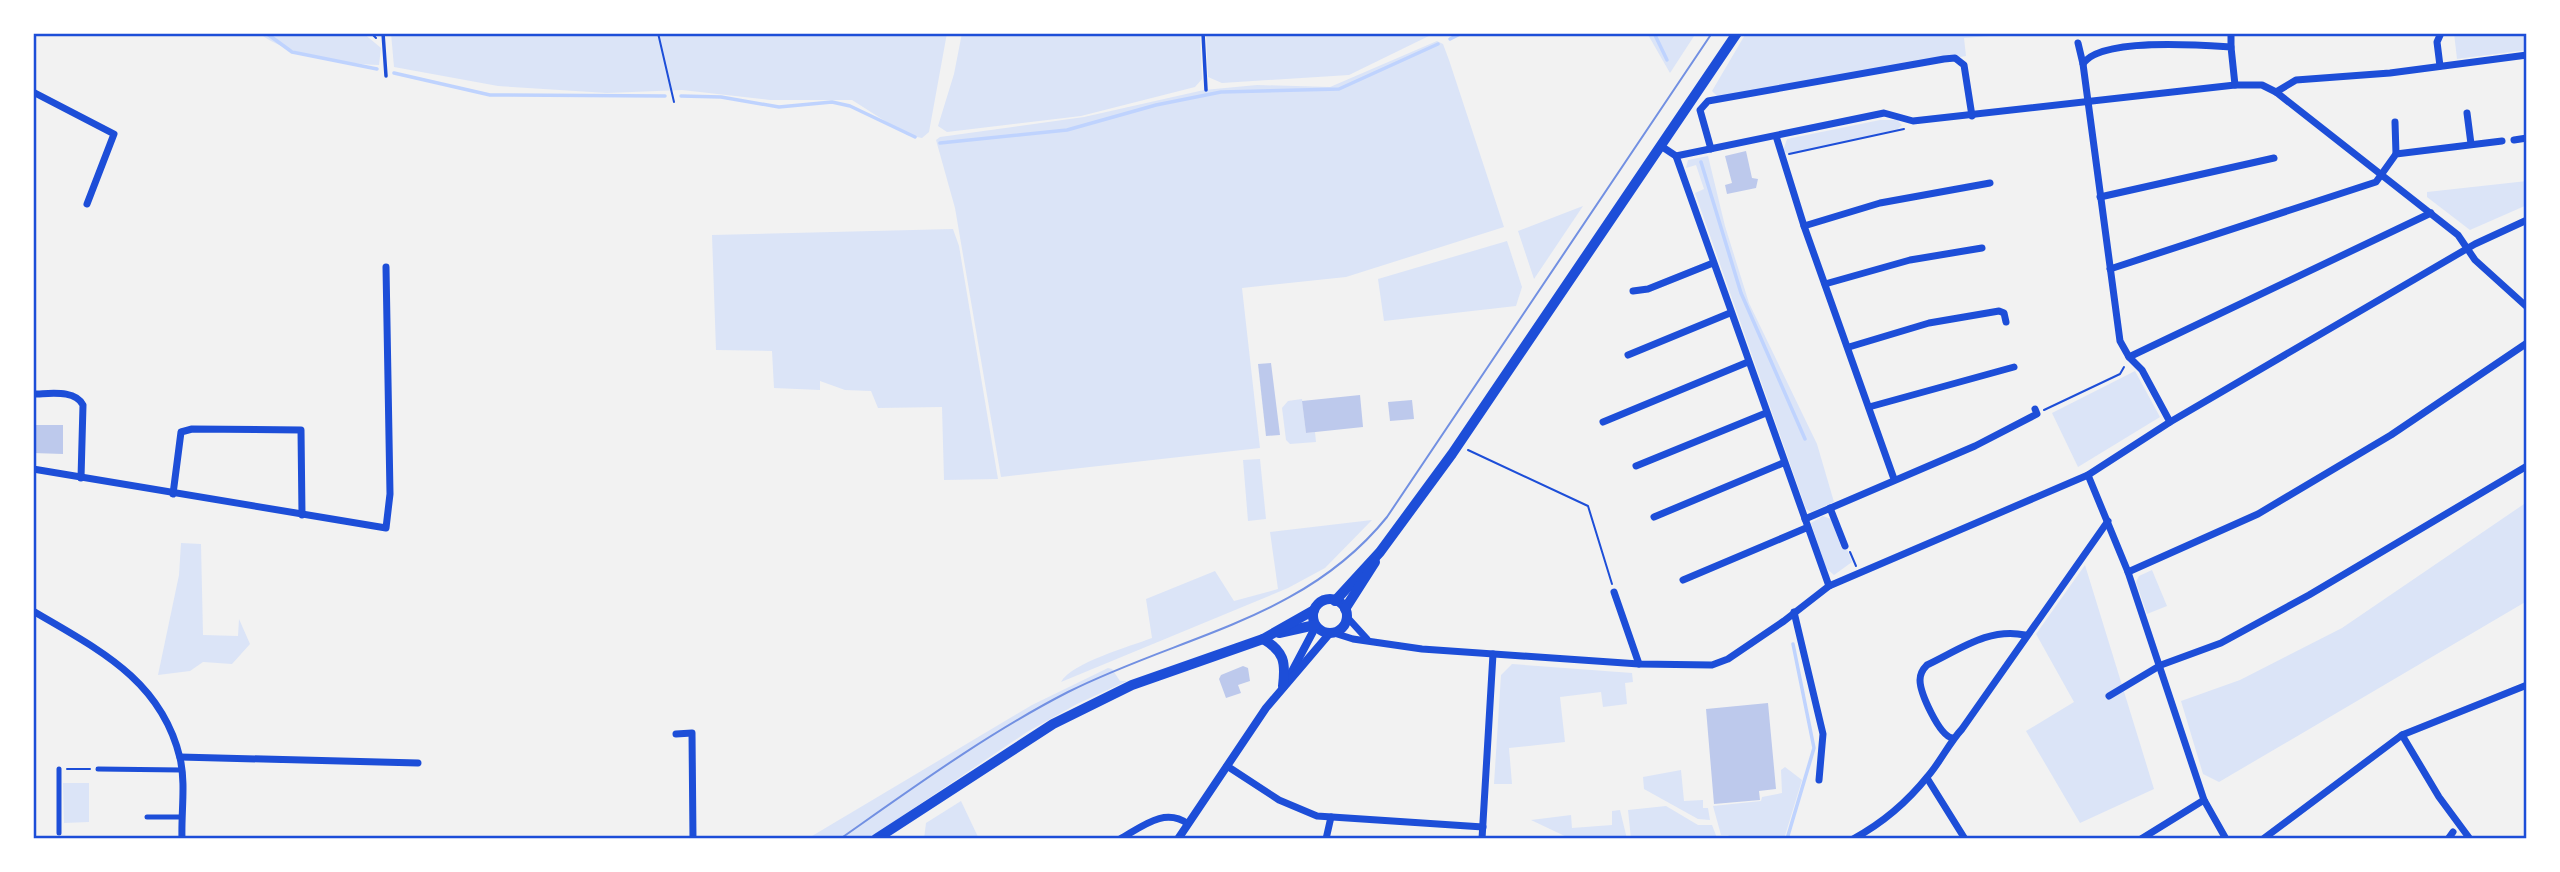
<svg xmlns="http://www.w3.org/2000/svg" width="2560" height="872" font-family="Barlow,sans-serif">
<style>
.green{fill:#dbe4f7}
.lines{fill:none;stroke-linecap:round;stroke-linejoin:round}
.stream{stroke:#bfd3fe;stroke-width:3.5}
.building{fill:#bdc9ec}
.path{stroke:#1d4ed8;stroke-width:2}
.service{stroke:#1d4ed8;stroke-width:3.5}
.pedestrian{stroke:#1d4ed8;stroke-width:5}
.minor{stroke:#1d4ed8;stroke-width:7}
.tertiary{stroke:#1d4ed8;stroke-width:8}
.secondary{stroke:#1d4ed8;stroke-width:10}
.tram{stroke:#7290e2;stroke-width:2}
.neatline{fill:none;stroke:#1d4ed8;stroke-width:2.5}
</style>
<rect width="100%" height="100%" fill="#f2f2f2"/>
<!-- green -->
<g class="green">
<path d="M259,33H363L381,48L379,65C344,64 286,55 259,33Z"/>
<path d="M391,33H947L929,132L922,138L907,135L852,100H770L682,90L607,93L498,86L394,67Z"/>
<path d="M962,33H1200L1202,79L1195,87L1081,116L947,132L938,126L954,74Z"/>
<path d="M1206,33H1435L1349,75L1222,83L1208,77Z"/>
<path d="M1647,33H1696L1670,73Z"/>
<path d="M1746,33H2027L1964,38L1966,56L1955,58L1718,97L1712,91Z"/>
<path d="M2454,33H2527V50L2457,59Z"/>
<path d="M1437,41L1443,44L1449,60L1504,227L1346,277L1242,288L1260,448L1001,477L955,208L936,140L940,137L1084,117L1204,90L1257,85L1330,87Z"/>
<path d="M1880,120H1897L1902,125L1898,129L1791,155L1783,151L1787,139Z"/>
<path d="M1708,156L1725,226L1749,303L1817,444L1834,502L1811,512L1806,509L1695,193L1704,189L1696,165L1686,168L1688,160Z"/>
<path d="M2527,181V205L2470,230L2427,197V192Z"/>
<path d="M1583,206L1534,279L1518,231Z"/>
<path d="M953,229L959,246L998,479L944,480L942,407L878,408L871,391L845,390L820,381V390L774,388L772,351L716,350L712,235Z"/>
<path d="M1507,241L1522,287L1516,306L1384,321L1378,279Z"/>
<path d="M2135,371L2160,417L2078,467L2052,413Z"/>
<path d="M1302,399L1306,433L1315,432L1316,442L1290,444L1286,440L1282,408L1288,401Z"/>
<path d="M1260,459L1266,519L1248,521L1243,460Z"/>
<path d="M2527,502V601L2219,782L2203,774L2181,701L2240,680L2342,628Z"/>
<path d="M1823,516L1831,519L1842,549H1847L1852,562L1834,575L1826,568L1811,523Z"/>
<path d="M1372,520L1325,568L1288,588L1061,682C1071,663 1131,646 1152,638L1146,599L1215,571L1234,601L1278,589L1270,532Z"/>
<path d="M181,543L201,544L203,635L238,636L239,619L250,644L232,664L203,662L190,671L158,675L179,575Z"/>
<path d="M2085,565L2154,789L2080,823L2026,731L2074,702L2036,634Z"/>
<path d="M2152,570L2167,606L2147,614L2136,582L2139,576Z"/>
<path d="M1512,664L1632,673L1633,682L1625,683L1627,704L1603,707L1601,692L1560,697L1565,742L1509,748L1512,784H1494L1501,675Z"/>
<path d="M1108,668L1112,669L1120,681H1127L1077,704L1027,732L868,839H807L1032,705Z"/>
<path d="M1785,767L1802,780L1784,839H1733L1728,835H1721L1713,806L1761,801L1762,797L1782,793L1781,770Z"/>
<path d="M1681,770L1684,801L1703,800V808H1708L1710,820L1698,819L1644,789L1643,777Z"/>
<path d="M63,783H89V822L64,823Z"/>
<path d="M961,801L979,839H924L926,823Z"/>
<path d="M1666,806L1698,825H1712L1717,838L1631,839L1628,810Z"/>
<path d="M1620,810L1627,839H1571L1531,820L1571,815L1572,828L1612,825V811Z"/>
</g>
<g class="lines">
<!-- stream -->
<g class="stream">
<path d="M266,33L292,52L377,69"/>
<path d="M1654,33L1667,60"/>
<path d="M1450,39L1462,33"/>
<path d="M394,73L490,95L665,96"/>
<path d="M681,96L721,97L779,107L832,102L850,106L915,137"/>
<path d="M940,143L1067,130L1156,105L1221,92L1339,89L1438,44"/>
<path d="M1701,162L1741,293L1805,439"/>
<path d="M1787,839L1814,748L1793,644"/>
</g>
</g>
<!-- building -->
<g class="building">
<path d="M1746,151L1752,178L1758,179L1756,188L1727,194L1725,185L1732,183L1725,156Z"/>
<path d="M1271,363L1280,435L1266,436L1258,364Z"/>
<path d="M1360,395L1363,427L1306,433L1302,401Z"/>
<path d="M1412,400L1414,419L1390,421L1388,402Z"/>
<path d="M33,425H63V454L33,453Z"/>
<path d="M1243,666L1248,668L1250,681L1238,685L1241,693L1226,698L1219,679L1221,675Z"/>
<path d="M1768,703L1776,789L1759,791L1760,800L1714,804L1706,709Z"/>
</g>
<g class="lines">
<!-- path -->
<g class="path">
<path d="M371,33L376,38"/>
<path d="M658,33L674,102"/>
<path d="M1789,154L1904,129"/>
<path d="M2044,410L2120,374L2124,367"/>
<path d="M1468,450L1588,506L1612,584"/>
<path d="M1850,552L1856,566"/>
<path d="M67,769H90"/>
</g>
<!-- service -->
<g class="service">
<path d="M383,33L386,76"/>
<path d="M1203,33L1206,90"/>
</g>
<!-- pedestrian -->
<g class="pedestrian">
<path d="M98,769L181,770"/>
<path d="M147,817H181"/>
<path d="M59,833V769"/>
</g>
<!-- minor -->
<g class="minor">
<path d="M2231,33V47"/>
<path d="M2078,43L2083,64"/>
<path d="M2440,66L2437,42L2441,33"/>
<path d="M33,92L114,134L87,204"/>
<path d="M2276,92L2296,80L2390,73L2527,55"/>
<path d="M2467,113L2471,144"/>
<path d="M2395,122L2396,154"/>
<path d="M1776,136L1804,226L1894,479"/>
<path d="M2514,140L2527,138"/>
<path d="M1661,146L1676,156L1829,586"/>
<path d="M1711,149L1700,110L1708,101L1944,59L1955,58L1964,65L1972,116"/>
<path d="M1676,156L1884,113L1913,121L2235,85H2262L2276,92L2458,235L2475,260L2527,307"/>
<path d="M2100,197L2274,158"/>
<path d="M1804,226L1880,203L1990,183"/>
<path d="M2110,269L2376,182L2396,154L2502,141"/>
<path d="M1825,284L1910,260L1982,248"/>
<path d="M1633,291L1648,289L1713,263"/>
<path d="M1849,347L1929,323L1999,311L2004,313L2006,322"/>
<path d="M1628,355L1730,313"/>
<path d="M2129,357L2431,213"/>
<path d="M33,394C49,394 75,389 83,405L81,478"/>
<path d="M1869,407L2014,367"/>
<path d="M1603,422L1748,362"/>
<path d="M2170,422L2142,370L2129,357L2120,341L2083,64C2100,37 2201,45 2231,47L2235,85"/>
<path d="M1636,466L1766,413"/>
<path d="M33,469L386,528L390,494L386,267"/>
<path d="M2088,475L2128,572L2204,800L2226,839"/>
<path d="M173,494L181,432L192,429L301,430L302,515"/>
<path d="M1830,508L1845,546"/>
<path d="M1654,517L1783,463"/>
<path d="M1805,519L1975,446L2037,414L2035,409"/>
<path d="M2128,572L2258,514L2391,435L2527,343"/>
<path d="M1683,580L1806,528"/>
<path d="M1614,592L1639,664"/>
<path d="M33,611C97,649 161,679 180,758C186,783 181,813 182,839"/>
<path d="M1794,612L1823,734L1819,780"/>
<path d="M1347,617L1367,639"/>
<path d="M1334,633L1353,639L1422,649L1639,664L1712,665L1728,659L1784,621L1829,586L2088,475L2170,422L2475,244L2527,220"/>
<path d="M2109,696L2161,665L2221,643L2309,595L2527,466"/>
<path d="M676,734L692,733L693,839"/>
<path d="M2402,735L2439,797L2470,839"/>
<path d="M1952,738C1939,735 1920,693 1920,680C1920,673 1923,669 1927,665C1959,650 1989,627 2025,635"/>
<path d="M180,757L418,763"/>
<path d="M1227,766L1279,800L1317,816L1483,827"/>
<path d="M1927,778L1965,839"/>
<path d="M1120,839C1143,826 1165,807 1188,824"/>
<path d="M1326,839L1331,817"/>
<path d="M1482,839L1493,654"/>
<path d="M1853,839C1881,824 1908,801 1928,776C1941,761 1949,743 1962,729L2108,521"/>
<path d="M2141,839L2204,800"/>
<path d="M2263,839L2402,735L2527,685"/>
<path d="M2448,839L2453,832"/>
</g>
<!-- tertiary -->
<g class="tertiary">
<path d="M1289,677L1316,626"/>
<path d="M1178,839L1266,708L1330,633"/>
</g>
<!-- secondary -->
<g class="secondary">
<circle cx="1330" cy="616" r="17"/>
<path d="M1335,601L1380,552L1452,454L1737,33"/>
<path d="M1345,609L1375,562"/>
<path d="M1279,633L1315,625"/>
<path d="M1263,639C1284,651 1286,662 1283,686"/>
<path d="M876,839L1053,724L1132,685L1263,639L1314,610"/>
</g>
<!-- tram -->
<path class="tram" d="M840,839C914,787 988,733 1068,692C1181,635 1304,620 1387,517L1712,33"/>
</g>
<!-- border -->
<rect width="2560" height="872" fill="none" stroke="#ffffff" stroke-width="70"/>
<rect x="35" y="35" width="2490" height="802" class="neatline"/>
</svg>
